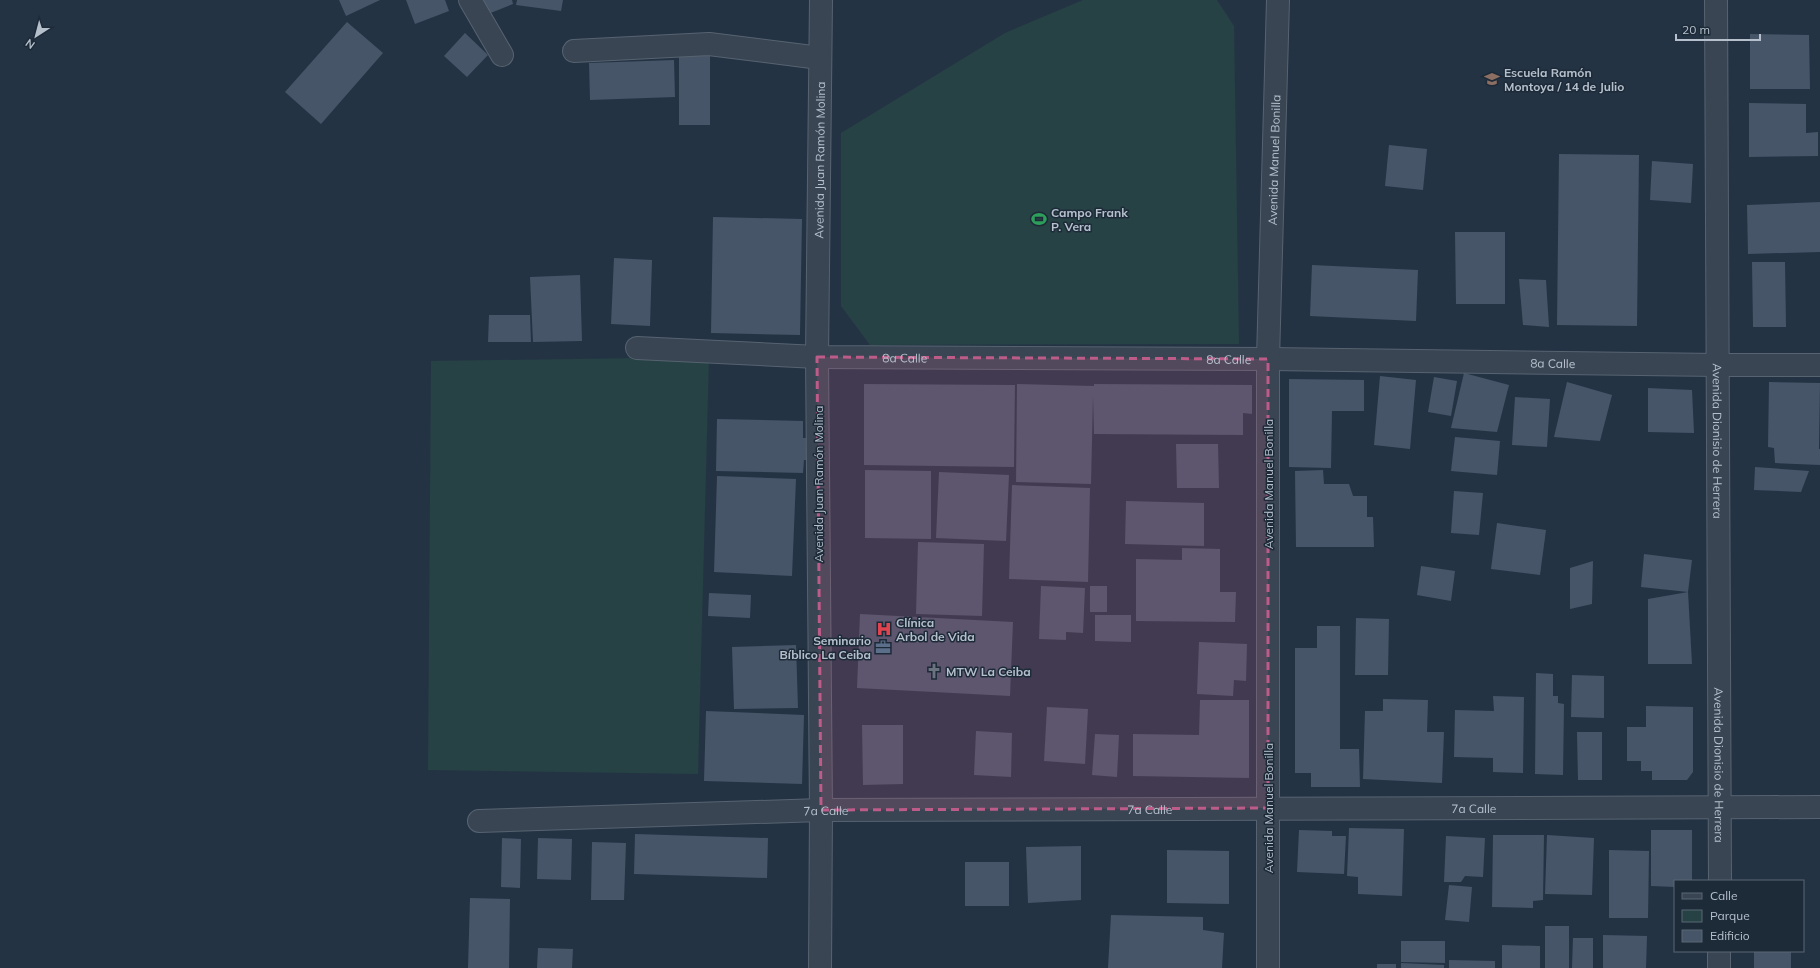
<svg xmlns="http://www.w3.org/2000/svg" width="1820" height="968" font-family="Mulish,sans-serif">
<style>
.green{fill:#264245}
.building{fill:#465568}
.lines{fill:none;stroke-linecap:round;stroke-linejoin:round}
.minor-casing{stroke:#576370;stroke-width:24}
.minor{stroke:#394553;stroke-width:22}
.marked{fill:#bd5b89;fill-opacity:0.2;stroke:#bd5b89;stroke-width:3;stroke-dasharray:8 5;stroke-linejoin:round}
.labels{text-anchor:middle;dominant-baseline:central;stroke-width:3;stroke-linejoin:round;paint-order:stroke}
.poi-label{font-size:12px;font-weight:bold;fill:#b6c0cd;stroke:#1d2a38;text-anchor:start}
.street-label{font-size:12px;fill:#b6c0cd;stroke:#1d2a38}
</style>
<rect width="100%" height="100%" fill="#243344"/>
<!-- green -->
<g class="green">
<path d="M1083,0H1217L1234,26L1239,344L870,345L841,306V133L1005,33Z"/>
<path d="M709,357L698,774L428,770L431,361Z"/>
</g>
<!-- building -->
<g class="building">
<path d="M339,0H380L346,16Z"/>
<path d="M406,0H445L449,11L415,24Z"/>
<path d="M483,0H512L513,4L488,14Z"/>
<path d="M517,0H563L561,11L516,5Z"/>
<path d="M347,22L383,53L321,124L285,92Z"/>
<path d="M465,33L488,55L467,77L444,56Z"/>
<path d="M1750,34L1809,35L1810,89H1750Z"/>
<rect x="679" y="55" width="31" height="70"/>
<path d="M674,60L675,97L590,100L589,63Z"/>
<path d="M1749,103L1806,104V133L1818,132V156L1749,157Z"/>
<path d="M1389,145L1427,149L1423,190L1385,186Z"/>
<path d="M1559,154L1639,155L1637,326L1557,325Z"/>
<path d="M1652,161L1693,164L1691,203L1650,200Z"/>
<path d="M1820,202V252L1748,254L1747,205Z"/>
<path d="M713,217L802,219L800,335L711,333Z"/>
<path d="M1455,232H1505V304H1456Z"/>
<path d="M614,258L652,260L650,326L611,324Z"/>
<path d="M1752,262H1785L1786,327H1753Z"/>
<path d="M1312,265L1418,270L1416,321L1310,316Z"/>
<path d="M580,275L582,341L533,342L530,277Z"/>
<path d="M1519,279L1546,280L1549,327L1523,325Z"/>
<path d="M489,315H530L531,342H488Z"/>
<path d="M1464,373L1509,385L1497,432L1451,428Z"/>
<path d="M1380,376L1416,380L1410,449L1374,445Z"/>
<path d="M1434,377L1457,381L1451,416L1428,412Z"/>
<path d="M1289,379L1364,380V411H1332L1331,468L1289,467Z"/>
<path d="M1567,382L1612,395L1600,441L1554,437Z"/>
<path d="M1769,382L1820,383L1819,449H1810H1820V465L1775,463L1774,448L1768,447Z"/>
<path d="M864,384L1015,385L1014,467L864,465Z"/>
<path d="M1017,384L1094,386V384L1252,385V414L1243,413V435L1094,434L1093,396L1091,484L1016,482Z"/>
<path d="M1648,388L1692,390L1694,433L1648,432Z"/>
<path d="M1515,397L1550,399L1547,447L1512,445Z"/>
<path d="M717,419L803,421V438H809V460H804L803,473L716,471Z"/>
<path d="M1455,437L1500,441L1497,475L1451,471Z"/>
<path d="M1176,444H1218L1219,488H1177Z"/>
<path d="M1755,467L1809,471L1801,492L1754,490Z"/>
<path d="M865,470L931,471V539L865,538Z"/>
<path d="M1323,470L1324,484H1349L1353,496H1367V517H1373L1374,547H1296L1295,471Z"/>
<path d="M939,472L1009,475L1006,541L936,538Z"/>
<path d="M717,476L796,479L792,576L714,572Z"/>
<path d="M1012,485L1090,488L1088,582L1009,579Z"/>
<path d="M1454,491L1483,493L1479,535L1451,533Z"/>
<path d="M1126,501L1204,503V546L1125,544Z"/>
<path d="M1497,523L1546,530L1540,575L1491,569Z"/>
<path d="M918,542L984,544L982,616L916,614Z"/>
<path d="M1182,548L1220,549V592H1236L1235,622L1136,621V559L1182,560Z"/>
<path d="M1644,554L1692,560L1688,592L1641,587Z"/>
<path d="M1593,561L1592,604L1570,609V568Z"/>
<path d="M1421,566L1455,571L1451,601L1417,595Z"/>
<path d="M1041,586L1085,588L1083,633L1066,632V640L1039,639Z"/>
<rect x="1090" y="586" width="17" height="26"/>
<path d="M1688,592L1692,664H1648V599Z"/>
<path d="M709,593L751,595L750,618L708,616Z"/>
<path d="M860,614L1013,622L1010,696L857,688Z"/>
<path d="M1095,615H1131V642L1095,641Z"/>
<path d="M1356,618L1389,619L1388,675H1355Z"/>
<path d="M1317,626H1340V749H1359L1360,787H1311V773H1295V648H1317Z"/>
<path d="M1199,642L1247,644L1246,681L1234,680L1233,696L1197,694Z"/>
<path d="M796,645L798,708L734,709L732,647Z"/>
<path d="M1536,673L1553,674V696H1558V703L1564,704L1563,775L1535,774Z"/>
<path d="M1572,675L1604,676V718L1571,717Z"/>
<path d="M1493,696L1524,697L1523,773L1493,772V758L1454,757L1455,710L1494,711Z"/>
<path d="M1383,699L1428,700L1427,732H1444L1442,783L1363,779L1365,711H1383Z"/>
<path d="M1200,700H1249V778L1133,776V734L1199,735Z"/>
<path d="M1646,706L1693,707V772L1687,780H1652V771H1641V761H1627V727H1646Z"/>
<path d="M1047,707L1088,709L1085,764L1044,761Z"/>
<path d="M706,711L804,715L802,784L704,781Z"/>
<path d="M862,725H903V784L863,785Z"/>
<path d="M976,731L1012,733L1011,777L974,775Z"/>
<path d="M1577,732H1602V780H1578Z"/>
<path d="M1095,734L1119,735L1117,777L1092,775Z"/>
<path d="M1349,828L1404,829L1402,896L1358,894V877L1347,876Z"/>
<path d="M1299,830L1332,831V836H1346L1344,874L1297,872Z"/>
<path d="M1651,830H1692V881H1675V887L1651,886Z"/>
<path d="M635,834L768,838L767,878L634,874Z"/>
<path d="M1493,835H1544L1543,900L1533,901V908L1492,907Z"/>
<path d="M1547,835L1594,838L1592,895L1545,894Z"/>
<path d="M1446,836L1485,838L1483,877L1465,876L1461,882H1444Z"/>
<path d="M502,838L521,839L520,888L501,887Z"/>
<path d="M538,838L572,839L571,880L537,879Z"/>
<path d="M592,842L626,843L624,900H591Z"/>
<path d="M1081,846V900L1028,903L1026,847Z"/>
<path d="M1167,850L1229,851V904L1167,903Z"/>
<path d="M1609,850L1649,851L1648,918H1609Z"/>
<rect x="965" y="862" width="44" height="44"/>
<path d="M1449,885L1472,887L1469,922L1445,920Z"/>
<path d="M470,898L510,899L509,968H468Z"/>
<path d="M1111,915L1203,917V930L1224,933L1222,968H1108Z"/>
<rect x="1545" y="926" width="24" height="42"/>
<path d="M1603,935L1647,936L1646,968H1603Z"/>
<path d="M1573,938H1593V968H1572Z"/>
<path d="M1401,941H1445V963L1401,962Z"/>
<path d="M1502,945L1540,946V968H1502Z"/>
<path d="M538,948L573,949L572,968H537Z"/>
<rect x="1754" y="951" width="37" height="17"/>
<path d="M1449,960L1495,961V968H1449Z"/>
<path d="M1401,963L1444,965V968H1401Z"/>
<rect x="1377" y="964" width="19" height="4"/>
</g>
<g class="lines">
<!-- minor casing -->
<g class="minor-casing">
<g id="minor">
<path d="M470,0L502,55"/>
<path id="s1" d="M1716,0L1720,881"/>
<path d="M574,51L709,44L820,58"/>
<path id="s2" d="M637,348L817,357L1268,359L1717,365H1820"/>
<path id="s3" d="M479,821L821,810L1820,807"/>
<path id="s4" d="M820,968L821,810L817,357L821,0"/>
<path id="s5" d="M1268,968V359L1278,0"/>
<path d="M1719,968V951"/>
</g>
</g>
<!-- minor -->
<use href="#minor" class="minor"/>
</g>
<!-- marked area -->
<path class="marked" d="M817,357L1268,359V808L821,810Z"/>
<!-- icons -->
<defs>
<g id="school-bare" transform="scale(1.2)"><path d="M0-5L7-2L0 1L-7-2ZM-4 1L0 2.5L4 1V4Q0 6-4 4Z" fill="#8d6e63" stroke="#1d2a38" stroke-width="2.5" paint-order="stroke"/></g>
<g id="stadium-bare" transform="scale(1.2)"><path d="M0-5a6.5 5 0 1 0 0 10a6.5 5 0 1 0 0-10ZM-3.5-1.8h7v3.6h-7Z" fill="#2e9e5b" stroke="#1d2a38" stroke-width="2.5" paint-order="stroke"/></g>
<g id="hospital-bare" transform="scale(1.2)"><path d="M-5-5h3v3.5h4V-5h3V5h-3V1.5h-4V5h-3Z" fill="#e0444e" stroke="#1d2a38" stroke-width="2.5" paint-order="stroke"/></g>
<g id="office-bare" transform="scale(1.2)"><path d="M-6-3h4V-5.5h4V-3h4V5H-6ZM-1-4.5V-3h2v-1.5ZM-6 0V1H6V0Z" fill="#5c6f8a" stroke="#1d2a38" stroke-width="2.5" paint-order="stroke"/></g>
<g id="church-bare" transform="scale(1.2)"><path d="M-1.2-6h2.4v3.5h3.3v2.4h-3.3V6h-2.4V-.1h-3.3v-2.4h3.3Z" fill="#6b7280" stroke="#1d2a38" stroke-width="2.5" paint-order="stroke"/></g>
</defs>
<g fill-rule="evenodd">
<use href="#school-bare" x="1492" y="79"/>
<use href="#stadium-bare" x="1039" y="219"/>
<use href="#hospital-bare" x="884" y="629"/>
<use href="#office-bare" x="883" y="647"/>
<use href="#church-bare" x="934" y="671"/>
</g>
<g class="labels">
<!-- poi labels -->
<g class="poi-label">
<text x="1504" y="72">Escuela Ramón<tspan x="1504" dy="14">Montoya / 14 de Julio</tspan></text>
<text x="1051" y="212">Campo Frank<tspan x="1051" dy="14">P. Vera</tspan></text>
<text x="896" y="622">Clínica<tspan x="896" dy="14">Arbol de Vida</tspan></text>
<text x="871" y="640" text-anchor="end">Seminario<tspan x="871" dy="14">Bíblico La Ceiba</tspan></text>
<text x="946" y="671">MTW La Ceiba</text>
</g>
<!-- street labels -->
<g class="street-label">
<text stroke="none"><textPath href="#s4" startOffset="808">Avenida Juan Ramón Molina</textPath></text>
<text stroke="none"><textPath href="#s5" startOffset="808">Avenida Manuel Bonilla</textPath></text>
<text stroke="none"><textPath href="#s2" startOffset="268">8a Calle</textPath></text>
<text stroke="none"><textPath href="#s2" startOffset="592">8a Calle</textPath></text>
<text stroke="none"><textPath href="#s2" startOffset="916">8a Calle</textPath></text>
<text stroke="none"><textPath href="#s1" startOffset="441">Avenida Dionisio de Herrera</textPath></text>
<text transform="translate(818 484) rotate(-90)">Avenida Juan Ramón Molina</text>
<text transform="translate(1268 484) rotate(-90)">Avenida Manuel Bonilla</text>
<text stroke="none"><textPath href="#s1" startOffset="765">Avenida Dionisio de Herrera</textPath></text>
<text stroke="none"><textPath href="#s3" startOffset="995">7a Calle</textPath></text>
<text transform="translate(1268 808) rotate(-90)">Avenida Manuel Bonilla</text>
<text stroke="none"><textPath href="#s3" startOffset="671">7a Calle</textPath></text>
<text stroke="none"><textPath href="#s3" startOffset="347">7a Calle</textPath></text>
</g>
</g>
<!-- legend -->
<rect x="1674" y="880" width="130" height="72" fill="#1d2a38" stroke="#5a6674"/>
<rect x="1682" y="893" width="20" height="6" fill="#394553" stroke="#5a6674"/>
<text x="1710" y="900" font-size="12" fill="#b6c0cd">Calle</text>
<rect x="1682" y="910" width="20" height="12" fill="#264245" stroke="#5a6674"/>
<text x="1710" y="920" font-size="12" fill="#b6c0cd">Parque</text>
<rect x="1682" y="930" width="20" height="12" fill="#465568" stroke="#5a6674"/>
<text x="1710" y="940" font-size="12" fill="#b6c0cd">Edificio</text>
<!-- north arrow -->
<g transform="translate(36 36) rotate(216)" stroke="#1d2a38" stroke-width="3" paint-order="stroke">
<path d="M0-3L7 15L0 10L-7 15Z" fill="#b6c0cd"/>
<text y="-6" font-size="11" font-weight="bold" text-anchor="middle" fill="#b6c0cd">N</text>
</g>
<!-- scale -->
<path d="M1676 34v6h84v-6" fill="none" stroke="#b6c0cd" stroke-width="2"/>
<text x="1682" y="34" font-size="12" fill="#b6c0cd" stroke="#1d2a38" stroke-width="3" paint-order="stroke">20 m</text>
</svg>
